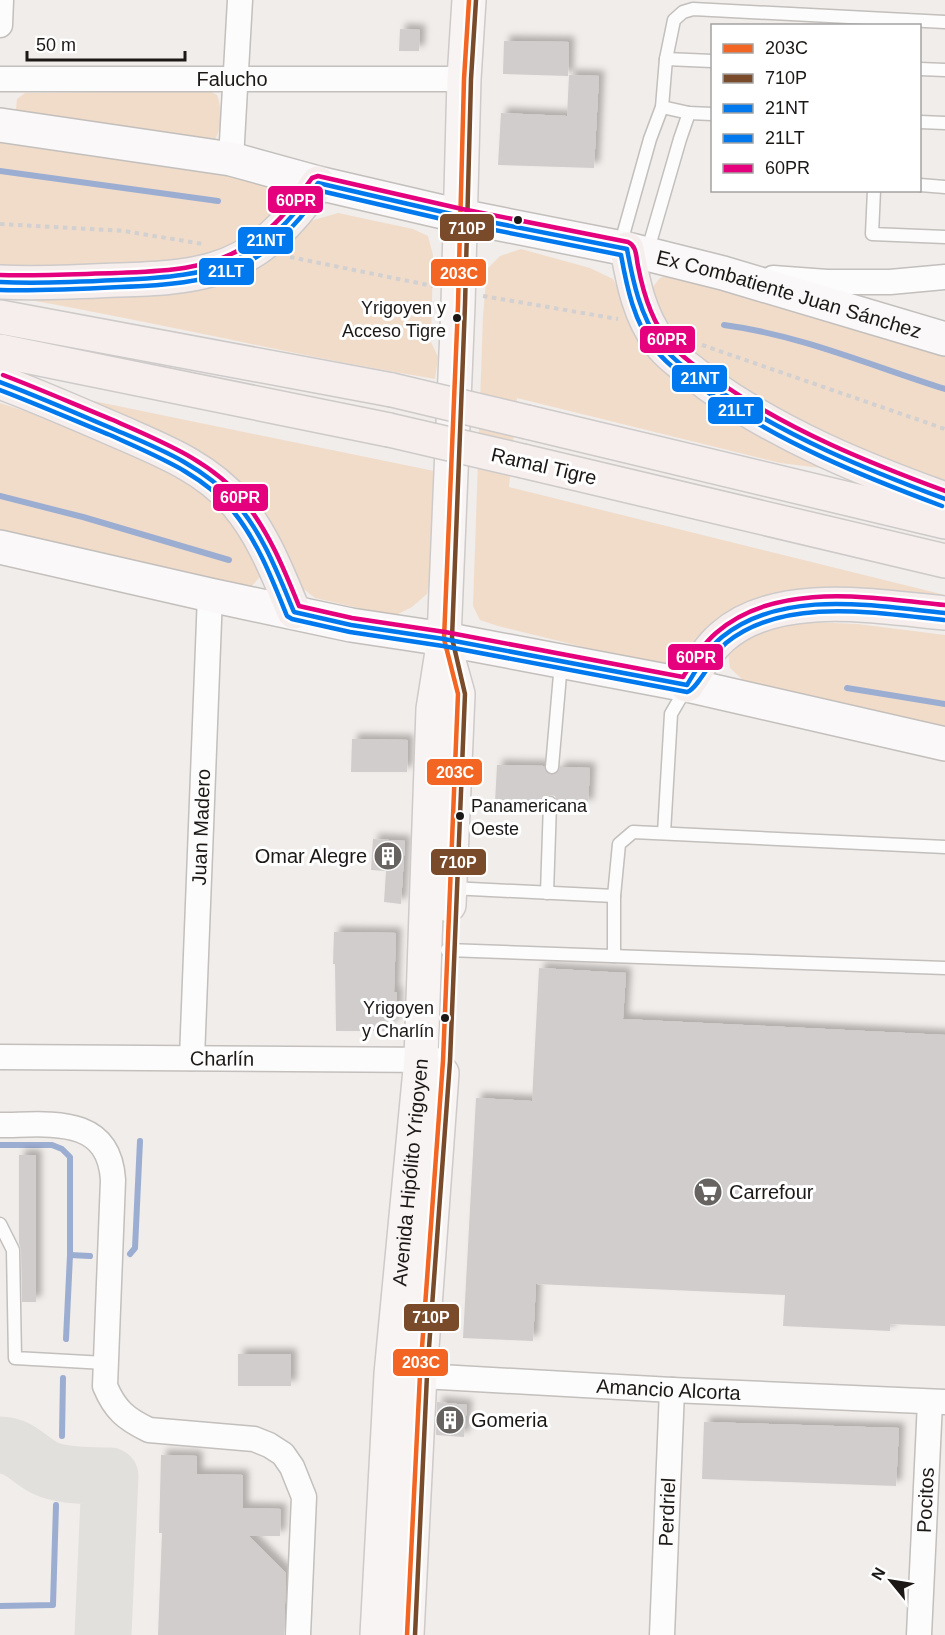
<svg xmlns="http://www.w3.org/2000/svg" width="945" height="1635" font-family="Arial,sans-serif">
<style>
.green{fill:#f1dcca}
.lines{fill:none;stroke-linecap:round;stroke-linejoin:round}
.stream{stroke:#9cadd2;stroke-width:6}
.taxiway{stroke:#e2e0dd;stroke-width:57}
.building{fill:#d1cdcd;filter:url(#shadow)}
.lane-casing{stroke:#c2bfbc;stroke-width:15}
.street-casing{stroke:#c2bfbc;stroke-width:27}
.secondary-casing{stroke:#c2bfbc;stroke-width:36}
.primary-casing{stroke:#cdcac9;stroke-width:36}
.highway-casing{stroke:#cdcac9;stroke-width:36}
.path{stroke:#d2d0d0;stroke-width:4;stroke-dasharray:4.5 4.5;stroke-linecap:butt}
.lane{stroke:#fdfcfc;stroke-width:12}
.street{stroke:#fdfcfc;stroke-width:24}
.secondary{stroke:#faf8f8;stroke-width:33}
.primary{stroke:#f8f4f3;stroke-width:33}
.highway{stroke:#f5eeed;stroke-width:33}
.highway-bridge-casing{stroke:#cdcac9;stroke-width:36;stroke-linecap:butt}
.highway-bridge{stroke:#f5eeed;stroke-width:33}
.bus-1-casing{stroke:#fff;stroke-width:9}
.bus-2-casing{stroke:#fff;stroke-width:9}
.bus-3-casing{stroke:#fff;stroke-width:9}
.bus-4-casing{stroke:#fff;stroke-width:9}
.bus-5-casing{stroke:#fff;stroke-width:9}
.bus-1{stroke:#f26522;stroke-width:4.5}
.bus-2{stroke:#7a4b2a;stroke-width:4.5}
.bus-3{stroke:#0079ef;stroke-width:4.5}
.bus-4{stroke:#0079ef;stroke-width:4.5}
.bus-5{stroke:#e5007d;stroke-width:4.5}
.bus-dot{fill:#1b1816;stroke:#fff;stroke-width:2}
.labels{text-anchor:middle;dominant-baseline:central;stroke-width:6;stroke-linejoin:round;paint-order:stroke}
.bus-label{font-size:18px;fill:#1b1816;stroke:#fff;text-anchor:end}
.street-label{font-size:20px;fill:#1b1816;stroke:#fff}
.poi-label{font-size:20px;fill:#1b1816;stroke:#fff;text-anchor:start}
.line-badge{stroke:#fff;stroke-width:2}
.badge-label{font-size:16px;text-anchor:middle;font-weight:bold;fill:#fff}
</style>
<defs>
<filter id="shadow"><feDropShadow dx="5.5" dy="-5.5" stdDeviation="3" flood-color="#0004"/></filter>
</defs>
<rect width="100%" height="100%" fill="#f1edea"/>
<!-- green -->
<g class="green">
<path d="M210,91L217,95C222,108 223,132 212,143L20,117L16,109L17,99L25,93Z"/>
<path d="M0,140L226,175L262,182L285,197L287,206L263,235L177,267L0,266Z"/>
<path d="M338,213L413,229L428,236L433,255L431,342L438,357L435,379C289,355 146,319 0,295L118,290L300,224Z"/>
<path d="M521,249L590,268L613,279L629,310L778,444L821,468L780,463L517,398L509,487L945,595V611L820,599L682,664L665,667L498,626L480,620L473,606L483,316L487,269L500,256Z"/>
<path d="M675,273L945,355V487L782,421L665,340L648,293L660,278Z"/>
<path d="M79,398L439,472L431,573L427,594L412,607L394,616L315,598L292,580L275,541Z"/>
<path d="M0,403L101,436L205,492L244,527L263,573L251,587L235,591L0,536Z"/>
<path d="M784,621L858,624L945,635V733L744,681L730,668L728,651L744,637Z"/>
</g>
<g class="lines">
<!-- stream -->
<g class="stream">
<path d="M0,171L218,201"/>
<path d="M724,325C800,335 872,366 945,389"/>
<path d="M0,496L83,517L229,560"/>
<path d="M847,688L945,704"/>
<path d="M0,1145H52L62,1149L70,1157V1255L66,1339"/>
<path d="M130,1254L135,1248L140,1141"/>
<path d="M70,1255L90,1256"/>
<path d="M62,1436L63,1378"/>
<path d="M0,1606L53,1605L56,1505"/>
</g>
<!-- taxiway -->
<path class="taxiway" d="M0,1445C19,1445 29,1460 45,1468C64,1477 89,1475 110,1476L103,1635"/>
</g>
<!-- building -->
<g class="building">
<path d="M400,29L420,30L419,51H399Z"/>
<path d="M504,41L569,42L568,76L503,74Z"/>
<path d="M569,75L599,76L594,168L498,165L501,113L567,116Z"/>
<path d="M352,739L408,740L407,772H351Z"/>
<path d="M497,765L544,766L547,773L552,775L558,772L560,767L590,768L588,805L558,804L555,796L550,795L543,798L542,803L495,802Z"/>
<path d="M373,839L405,841L401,904L384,902L386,871L371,870Z"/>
<path d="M334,932L396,933L394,992H397V1019L384,1031H336L335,964H333Z"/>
<path d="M539,968L626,973L623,1019L945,1035V1326L890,1324V1331L783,1326L785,1295L536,1284L533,1341L463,1338L476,1098L532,1101Z"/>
<path d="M19,1155H36V1302H22L21,1250L19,1243Z"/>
<rect x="238" y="1354" width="53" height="32"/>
<path d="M437,1402L467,1405L464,1437L436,1435Z"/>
<path d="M704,1422L899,1428L896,1486L702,1479Z"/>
<path d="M161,1455L197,1456V1474L243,1475V1508L281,1509L280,1536H249L286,1573L284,1635H158L162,1533H159Z"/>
</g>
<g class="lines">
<!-- lane casing -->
<g class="lane-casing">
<g id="lane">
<path d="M666,59L712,61"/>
<path d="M920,69L945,70"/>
<path d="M662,107L689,113L712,114"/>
<path d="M920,122L945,123"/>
<path d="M920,185L945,187"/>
<path d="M874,190L872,234L945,237"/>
<path d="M620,246L650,139L662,107L666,59L674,20L683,12L693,9L945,22"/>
<path d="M647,253L680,139L689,113"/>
<path d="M552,767L561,663"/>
<path d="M664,833L671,714L686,688"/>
<path d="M451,888L614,896L619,844L633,832L945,847"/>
<path d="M547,893L550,803"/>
<path d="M614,896V956"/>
<path d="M447,950L945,968"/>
<path d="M0,1224L13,1250L15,1358L105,1363"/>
</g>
</g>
<!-- street casing -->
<g class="street-casing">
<g id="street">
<path d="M0,25L1,0"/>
<path id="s1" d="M0,79H464"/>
<path d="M231,159L240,0"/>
<path d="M773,278L827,282H890L945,277"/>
<path id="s2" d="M0,1057L436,1060"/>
<path id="s3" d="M192,1058L210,595"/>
<path d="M0,1125C48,1125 109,1114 113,1180L105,1386C115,1410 126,1419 149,1430L254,1439L269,1445L283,1454L292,1467L304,1497L298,1635"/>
<path id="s4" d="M405,1375L672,1390L945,1402"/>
<path id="s5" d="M662,1635L672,1390"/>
<path id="s6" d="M919,1635L930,1402"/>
</g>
</g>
<!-- secondary casing -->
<g class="secondary-casing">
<g id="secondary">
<path id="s7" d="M0,125L231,159L318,183L460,216L627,249L723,273L945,339"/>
<path d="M0,547L210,595L351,625L444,639L687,685L945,744"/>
</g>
</g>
<!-- primary casing -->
<g class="primary-casing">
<g id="primary">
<path d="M448,658L458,694L449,905"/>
<path id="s8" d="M377,1635L391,1374L421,1059L433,709L444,639L458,305L464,79L469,0"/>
<path d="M407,1635L420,1375L442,1073"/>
</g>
</g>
<!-- highway casing -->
<g class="highway-casing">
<g id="highway">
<path d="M627,249C633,282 639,315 660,343C669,356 695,374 708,384C781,436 862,469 945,499"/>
<path d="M0,282C40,284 79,282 119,280C151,279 184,278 214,269C260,256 292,221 318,183"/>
<path d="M0,317L392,390"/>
<path d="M0,351L389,430"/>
<path d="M0,382C40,397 79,414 118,431C161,450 206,467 237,504C264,536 278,575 294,612"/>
<path d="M527,422L945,522"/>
<path d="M523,461L945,561"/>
<path d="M687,685C698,668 707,650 722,637C777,588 879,607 945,613"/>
</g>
</g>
<!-- path -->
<g class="path">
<path d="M0,224L124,231L203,244"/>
<path d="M290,257L433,286"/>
<path d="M483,296L618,319"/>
<path d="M702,345L945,429"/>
</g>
<!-- lane -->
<use href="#lane" class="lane"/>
<!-- street -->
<use href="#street" class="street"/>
<!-- secondary -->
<use href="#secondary" class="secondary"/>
<!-- primary -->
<use href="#primary" class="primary"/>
<!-- highway -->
<use href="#highway" class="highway"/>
<!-- highway-bridge casing -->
<g class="highway-bridge-casing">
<g id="highway-bridge">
<path d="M392,390L527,422"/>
<path d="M389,430L523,461"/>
</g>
</g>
<!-- highway-bridge -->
<use href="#highway-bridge" class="highway-bridge"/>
<!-- bus-1 casing -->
<g class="bus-1-casing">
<path id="bus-1" d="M407,1635L420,1375L443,1061L458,694L444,639L458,305L464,79L469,0"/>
</g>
<!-- bus-2 casing -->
<g class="bus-2-casing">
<path id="bus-2" d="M415,1635L427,1375L450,1061L465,694L452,638L465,305L471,79L476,0"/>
</g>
<!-- bus-3 casing -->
<g class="bus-3-casing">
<g id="bus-3">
<path d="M0,282C40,284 79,282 119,280C217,276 259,266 318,183L460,216L627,249C633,282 640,315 660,343C674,362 696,376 716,389C787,437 865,469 945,499"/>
<path d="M0,382C37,396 74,412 111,428C155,447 203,465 236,503C263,534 278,574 294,612L351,625L444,639L687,685C697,669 707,649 722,637C784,588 873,606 945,613"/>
</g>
</g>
<!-- bus-4 casing -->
<g class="bus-4-casing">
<g id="bus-4">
<path d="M0,290C40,291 80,289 120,287C216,284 263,273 321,191L459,223L621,255C627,288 634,322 655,349C670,368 692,382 712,395C783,444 862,476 942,506"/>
<path d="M0,390C37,404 73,420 110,435C153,455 202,473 233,511C258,542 272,579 287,616L292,619L350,632L443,646L687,692C698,689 714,654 726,643C784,596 876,613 944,620"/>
</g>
</g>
<!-- bus-5 casing -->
<g class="bus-5-casing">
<g id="bus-5">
<path d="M0,275C39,276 77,274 116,273C158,271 203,271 241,249C271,233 293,205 312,178L318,176L462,209L628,242C637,246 636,257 638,266C643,292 651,321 669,342C683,359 704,372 722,384C791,431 867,462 945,491"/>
<path d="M3,375C40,389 76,405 113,420C159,441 211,460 244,501C269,532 284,569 299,606L352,618L445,632L683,677C693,661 702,645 716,633C776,580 873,598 945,605"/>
</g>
</g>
<!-- bus-1 -->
<use href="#bus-1" class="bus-1"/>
<!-- bus-2 -->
<use href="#bus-2" class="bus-2"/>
<!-- bus-3 -->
<use href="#bus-3" class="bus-3"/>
<!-- bus-4 -->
<use href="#bus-4" class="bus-4"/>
<!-- bus-5 -->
<use href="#bus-5" class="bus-5"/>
</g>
<!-- icons -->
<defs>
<g id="building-disc" transform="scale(1.5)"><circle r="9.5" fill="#666360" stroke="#fff"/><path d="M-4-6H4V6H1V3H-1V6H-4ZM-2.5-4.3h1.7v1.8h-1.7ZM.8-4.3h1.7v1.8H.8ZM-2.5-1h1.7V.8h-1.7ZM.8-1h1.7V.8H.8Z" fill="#fff"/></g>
<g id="supermarket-disc" transform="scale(1.5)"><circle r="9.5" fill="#666360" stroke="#fff"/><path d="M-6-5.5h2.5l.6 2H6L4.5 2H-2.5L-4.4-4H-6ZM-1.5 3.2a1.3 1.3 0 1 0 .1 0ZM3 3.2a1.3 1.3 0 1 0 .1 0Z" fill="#fff"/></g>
</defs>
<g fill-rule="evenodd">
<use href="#building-disc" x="388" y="856"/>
<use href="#supermarket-disc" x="708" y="1192"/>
<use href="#building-disc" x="450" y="1420"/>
</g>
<!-- markers -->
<g class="bus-dot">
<circle cx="518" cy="220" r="5"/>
<circle cx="457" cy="318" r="5"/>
<circle cx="460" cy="816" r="5"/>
<circle cx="445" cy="1018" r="5"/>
</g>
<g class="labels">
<!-- bus labels -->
<g class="bus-label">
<text x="446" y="308">Yrigoyen y<tspan x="446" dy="23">Acceso Tigre</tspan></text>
<text x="471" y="806" text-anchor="start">Panamericana<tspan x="471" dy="23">Oeste</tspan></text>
<text x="434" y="1008">Yrigoyen<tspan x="434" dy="23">y Charlín</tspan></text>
</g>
<!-- street labels -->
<g class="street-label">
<text stroke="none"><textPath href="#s1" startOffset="232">Falucho</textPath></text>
<text stroke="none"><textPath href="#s7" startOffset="808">Ex Combatiente Juan Sánchez</textPath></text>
<text transform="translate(544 466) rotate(13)">Ramal Tigre</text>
<text stroke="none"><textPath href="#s3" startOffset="231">Juan Madero</textPath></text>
<text stroke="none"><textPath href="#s2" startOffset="222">Charlín</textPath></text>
<text stroke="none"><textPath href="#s8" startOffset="464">Avenida Hipólito Yrigoyen</textPath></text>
<text stroke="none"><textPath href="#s4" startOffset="264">Amancio Alcorta</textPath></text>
<text stroke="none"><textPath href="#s6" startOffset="135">Pocitos</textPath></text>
<text stroke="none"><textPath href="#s5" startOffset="123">Perdriel</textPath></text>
</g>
<!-- poi labels -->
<g class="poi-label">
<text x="367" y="856" text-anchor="end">Omar Alegre</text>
<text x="729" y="1192">Carrefour</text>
<text x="471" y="1420">Gomeria</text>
</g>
</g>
<g class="line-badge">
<rect x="267" y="185" width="57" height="29" rx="6" fill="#e5007d"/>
<rect x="439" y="213" width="56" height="29" rx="6" fill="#7a4b2a"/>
<rect x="237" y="226" width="57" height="29" rx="6" fill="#0079ef"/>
<rect x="198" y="257" width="57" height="29" rx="6" fill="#0079ef"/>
<rect x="430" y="258" width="57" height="29" rx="6" fill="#f26522"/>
<rect x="639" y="325" width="57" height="29" rx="6" fill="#e5007d"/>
<rect x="671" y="364" width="57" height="29" rx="6" fill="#0079ef"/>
<rect x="707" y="396" width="57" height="29" rx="6" fill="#0079ef"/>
<rect x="212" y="483" width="57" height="29" rx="6" fill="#e5007d"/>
<rect x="667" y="643" width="57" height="28" rx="6" fill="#e5007d"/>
<rect x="426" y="758" width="57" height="28" rx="6" fill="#f26522"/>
<rect x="430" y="848" width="57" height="28" rx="6" fill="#7a4b2a"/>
<rect x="403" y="1303" width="57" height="29" rx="6" fill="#7a4b2a"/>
<rect x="392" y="1348" width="57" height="29" rx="6" fill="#f26522"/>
</g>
<g class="badge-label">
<text x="296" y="206">60PR</text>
<text x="467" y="234">710P</text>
<text x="266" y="246">21NT</text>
<text x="226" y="277">21LT</text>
<text x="459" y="279">203C</text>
<text x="667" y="345">60PR</text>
<text x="700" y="384">21NT</text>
<text x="736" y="416">21LT</text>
<text x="240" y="503">60PR</text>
<text x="696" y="663">60PR</text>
<text x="455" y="778">203C</text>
<text x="458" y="868">710P</text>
<text x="431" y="1323">710P</text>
<text x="421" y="1368">203C</text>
</g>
<!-- legend -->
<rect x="711" y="24" width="210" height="168" fill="#ffffff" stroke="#a4a3a2" stroke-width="1.5"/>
<rect x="723" y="44" width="30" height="9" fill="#f26522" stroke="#a4a3a2" stroke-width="1.5"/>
<text x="765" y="54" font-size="18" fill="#1b1816">203C</text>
<rect x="723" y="74" width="30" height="9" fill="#7a4b2a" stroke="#a4a3a2" stroke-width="1.5"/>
<text x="765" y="84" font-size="18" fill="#1b1816">710P</text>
<rect x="723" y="104" width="30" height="9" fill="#0079ef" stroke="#a4a3a2" stroke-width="1.5"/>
<text x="765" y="114" font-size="18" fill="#1b1816">21NT</text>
<rect x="723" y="134" width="30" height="9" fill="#0079ef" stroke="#a4a3a2" stroke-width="1.5"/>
<text x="765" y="144" font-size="18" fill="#1b1816">21LT</text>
<rect x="723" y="164" width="30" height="9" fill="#e5007d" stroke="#a4a3a2" stroke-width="1.5"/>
<text x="765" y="174" font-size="18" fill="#1b1816">60PR</text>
<!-- north arrow -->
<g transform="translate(891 1581) rotate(300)" stroke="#ffffff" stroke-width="4.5" paint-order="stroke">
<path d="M0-4.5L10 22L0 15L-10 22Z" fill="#1b1816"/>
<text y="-9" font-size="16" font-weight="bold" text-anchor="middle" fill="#1b1816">N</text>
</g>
<!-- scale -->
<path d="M27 51v9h158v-9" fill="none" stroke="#1b1816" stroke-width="3"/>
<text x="36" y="51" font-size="18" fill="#1b1816" stroke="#ffffff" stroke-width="4.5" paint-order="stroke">50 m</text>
</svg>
